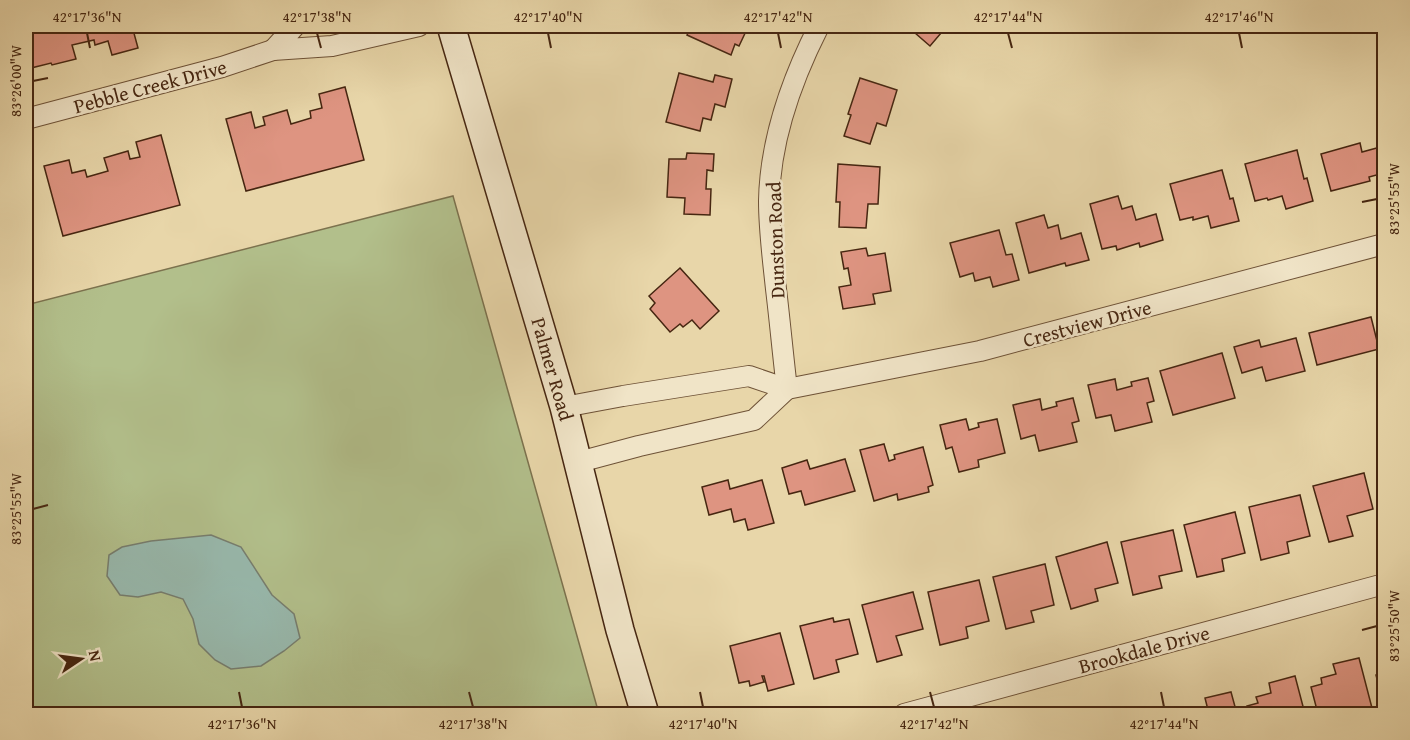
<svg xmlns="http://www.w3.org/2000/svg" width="1410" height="740" font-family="'Gentium Book Plus',serif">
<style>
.green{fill:#b2bf8b;stroke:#7c724e;stroke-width:1.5}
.water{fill:#98b9ad;stroke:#777e6f;stroke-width:1.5}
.building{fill:#de9481;stroke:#462611;stroke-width:1.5}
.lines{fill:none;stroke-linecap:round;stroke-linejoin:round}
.street-casing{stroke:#6e5237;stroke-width:22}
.secondary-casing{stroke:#462611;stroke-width:30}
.street{stroke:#f0e4c7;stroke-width:20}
.secondary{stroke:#f0e4c7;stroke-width:27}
.ticks{fill:none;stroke:#462611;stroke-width:2}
.labels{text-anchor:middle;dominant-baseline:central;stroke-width:5;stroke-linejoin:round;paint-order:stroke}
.street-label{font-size:20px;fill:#462611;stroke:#f0e4c7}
.neatline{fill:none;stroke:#462611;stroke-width:2}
.ticks-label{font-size:15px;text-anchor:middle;fill:#462611}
</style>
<rect width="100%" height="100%" fill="#e8d6a9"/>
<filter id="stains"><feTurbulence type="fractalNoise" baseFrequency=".00333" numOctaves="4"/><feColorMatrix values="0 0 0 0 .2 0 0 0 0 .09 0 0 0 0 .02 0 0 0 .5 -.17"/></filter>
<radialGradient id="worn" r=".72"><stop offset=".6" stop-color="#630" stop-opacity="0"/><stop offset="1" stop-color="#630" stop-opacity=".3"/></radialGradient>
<!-- green -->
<path class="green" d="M453,196L599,714H26V305Z"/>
<!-- water -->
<path class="water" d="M211,535L241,547L272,595L294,614L300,638L284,651L261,666L231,669L215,660L199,644L193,619L183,599L161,592L138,597L120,595L107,576L109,555L122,547L151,541Z"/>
<!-- building -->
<g class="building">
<path d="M26,26H132L138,48L112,55L108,41L95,45L94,40L72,45L76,59L52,65L51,63L31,68L27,55L26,56Z"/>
<path d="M691,26H751L750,28L748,27L739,46L735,44L731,55L687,35Z"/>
<path d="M907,26H947L930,46Z"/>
<path d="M679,73L713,82L715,75L732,79L725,107L715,104L711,120L703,118L700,131L666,122Z"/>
<path d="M860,78L897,90L886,126L877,123L870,144L844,136L851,115L848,114Z"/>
<path d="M345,87L364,160L246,191L226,119L251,112L255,128L265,125L263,117L287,110L291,124L311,118L310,111L322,108L319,94Z"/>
<path d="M161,135L180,205L63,236L44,166L69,160L72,173L85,170L87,177L108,171L104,158L128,151L130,159L140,157L136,142Z"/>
<path d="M1360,143L1362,152L1384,146V173L1369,177L1370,181L1331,191L1321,154Z"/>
<path d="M1297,150L1304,179L1307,178L1313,201L1286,209L1282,196L1268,200L1267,198L1255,201L1245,164Z"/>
<path d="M687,153L714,154L713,171L707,170L706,189H711L710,215L684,214L685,198L667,197L669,159H686Z"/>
<path d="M838,164L880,167L878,204H868L866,228L839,227L840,202H836Z"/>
<path d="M1222,170L1230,199L1233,198L1239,221L1211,228L1208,216L1193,220V217L1180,220L1170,184Z"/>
<path d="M1118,196L1122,209L1132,206L1136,220L1156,214L1163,240L1140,247L1139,243L1117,250L1116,246L1102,249L1090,204Z"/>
<path d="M1044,215L1048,228L1058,225L1061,239L1081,233L1089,260L1066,266L1065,263L1029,273L1016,223Z"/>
<path d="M999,230L1006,255L1012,254L1019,280L993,287L990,277L975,281L973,273L960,277L950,243Z"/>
<path d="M866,248L868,256L885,253L891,291L873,294L875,304L843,309L839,287L851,285L848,268L844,269L841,252Z"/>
<path d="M680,268L719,311L700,329L692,320L683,327L680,324L670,332L650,309L655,303L649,296Z"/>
<path d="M1371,317L1379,349L1317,365L1309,333Z"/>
<path d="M1296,338L1305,371L1266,381L1262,367L1242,373L1234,347L1259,340L1261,347Z"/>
<path d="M1222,353L1235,398L1173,415L1160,371Z"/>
<path d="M1148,378L1154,401L1147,403L1152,422L1115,431L1111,415L1096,418L1088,385L1115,379L1117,390L1132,386L1131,382Z"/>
<path d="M1073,398L1079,421L1072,423L1077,442L1039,451L1035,435L1021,439L1013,405L1040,399L1042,410L1057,406L1056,402Z"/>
<path d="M966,419L969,430L979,427L978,423L997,419L1005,453L978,460L979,467L959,472L952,447L946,449L940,425Z"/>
<path d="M884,444L889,461L895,459L894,455L923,447L933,485L928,487L929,492L898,500L897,494L874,501L860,450Z"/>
<path d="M845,459L855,491L805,505L801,491L789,494L782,468L807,460L810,469Z"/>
<path d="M1364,473L1373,509L1347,516L1353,536L1329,542L1313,486Z"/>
<path d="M728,480L730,489L762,480L774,523L748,530L745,519L734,522L731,509L709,515L702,487Z"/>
<path d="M1300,495L1310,536L1287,542L1289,553L1261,560L1249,507Z"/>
<path d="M1235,512L1245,553L1222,559L1224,571L1197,577L1184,525Z"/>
<path d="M1173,530L1182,571L1159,576L1162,588L1133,595L1121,542Z"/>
<path d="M1107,542L1118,583L1095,589L1098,601L1071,609L1056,557Z"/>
<path d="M1045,564L1054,605L1031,611L1034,622L1006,629L993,577Z"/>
<path d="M979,580L989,621L966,627L968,638L940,645L928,592Z"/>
<path d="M913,592L923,629L896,636L902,655L877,662L862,605Z"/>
<path d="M833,618L834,622L849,619L858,654L836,660L839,672L814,679L800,626Z"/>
<path d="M780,633L794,684L768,691L764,676H762L764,682L750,686L749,681L739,683L730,646Z"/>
<path d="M1359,658L1372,708L1349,714H1318L1311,687L1322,684L1321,678L1336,674L1333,664Z"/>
<path d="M1384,673V706L1376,675Z"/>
<path d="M1295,676L1305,714H1250L1247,706L1258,703L1256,697L1271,693L1269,683Z"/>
<path d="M1231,692L1237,714H1209L1205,698Z"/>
</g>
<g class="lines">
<!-- street casing -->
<g class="street-casing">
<g id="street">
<path d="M295,26L273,50L332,46L419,26"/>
<path d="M26,119L222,67L273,50"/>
<path d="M787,389C783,356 780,322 776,289C773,260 769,231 769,201C770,140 792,79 819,26"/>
<path d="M564,407L623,396L749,376L787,389L980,351L1384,244"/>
<path d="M579,462L639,446L754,420L787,389"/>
<path d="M904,714L1384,584"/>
</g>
</g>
<!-- secondary casing -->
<g class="secondary-casing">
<path id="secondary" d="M451,26L564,407L620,630L645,714"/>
</g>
<!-- street -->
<use href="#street" class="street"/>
<!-- secondary -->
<use href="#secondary" class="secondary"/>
</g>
<!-- ticks -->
<path class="ticks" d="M87,33L90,48M317,33L321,48M548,33L551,48M778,33L781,48M1008,33L1012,48M1239,33L1242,48M33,81L48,78M1362,202L1377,199M33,509L48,505M1362,630L1377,626M239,692L242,707M469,692L473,707M700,692L703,707M930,692L934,707M1161,692L1164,707"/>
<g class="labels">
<!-- street labels -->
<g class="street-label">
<text transform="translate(150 86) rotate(-15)">Pebble Creek Drive</text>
<text transform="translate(775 240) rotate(-92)">Dunston Road</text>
<text transform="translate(1087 323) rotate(-15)">Crestview Drive</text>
<text transform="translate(553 369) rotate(74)">Palmer Road</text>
<text transform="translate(1144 649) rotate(-15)">Brookdale Drive</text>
</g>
</g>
<!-- margin -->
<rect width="1410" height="740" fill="none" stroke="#e8d6a9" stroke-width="66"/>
<!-- north arrow -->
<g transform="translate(81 659) rotate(77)" stroke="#f0e4c7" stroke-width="4.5" paint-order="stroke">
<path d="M0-4.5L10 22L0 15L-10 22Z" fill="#462611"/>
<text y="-9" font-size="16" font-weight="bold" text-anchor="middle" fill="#462611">N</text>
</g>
<rect x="33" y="33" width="1344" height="674" class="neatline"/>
<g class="ticks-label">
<text x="87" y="22">42°17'36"N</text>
<text x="317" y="22">42°17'38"N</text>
<text x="548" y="22">42°17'40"N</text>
<text x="778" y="22">42°17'42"N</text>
<text x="1008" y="22">42°17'44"N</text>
<text x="1239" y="22">42°17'46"N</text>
<text transform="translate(16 81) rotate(-90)" y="5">83°26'00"W</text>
<text transform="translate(1394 199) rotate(-90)" y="5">83°25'55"W</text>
<text transform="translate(16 509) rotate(-90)" y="5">83°25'55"W</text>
<text transform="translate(1394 626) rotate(-90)" y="5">83°25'50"W</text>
<text x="242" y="729">42°17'36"N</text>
<text x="473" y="729">42°17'38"N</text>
<text x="703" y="729">42°17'40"N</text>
<text x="934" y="729">42°17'42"N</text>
<text x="1164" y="729">42°17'44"N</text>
</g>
<rect width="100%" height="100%" filter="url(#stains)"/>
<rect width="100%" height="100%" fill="url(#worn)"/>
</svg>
